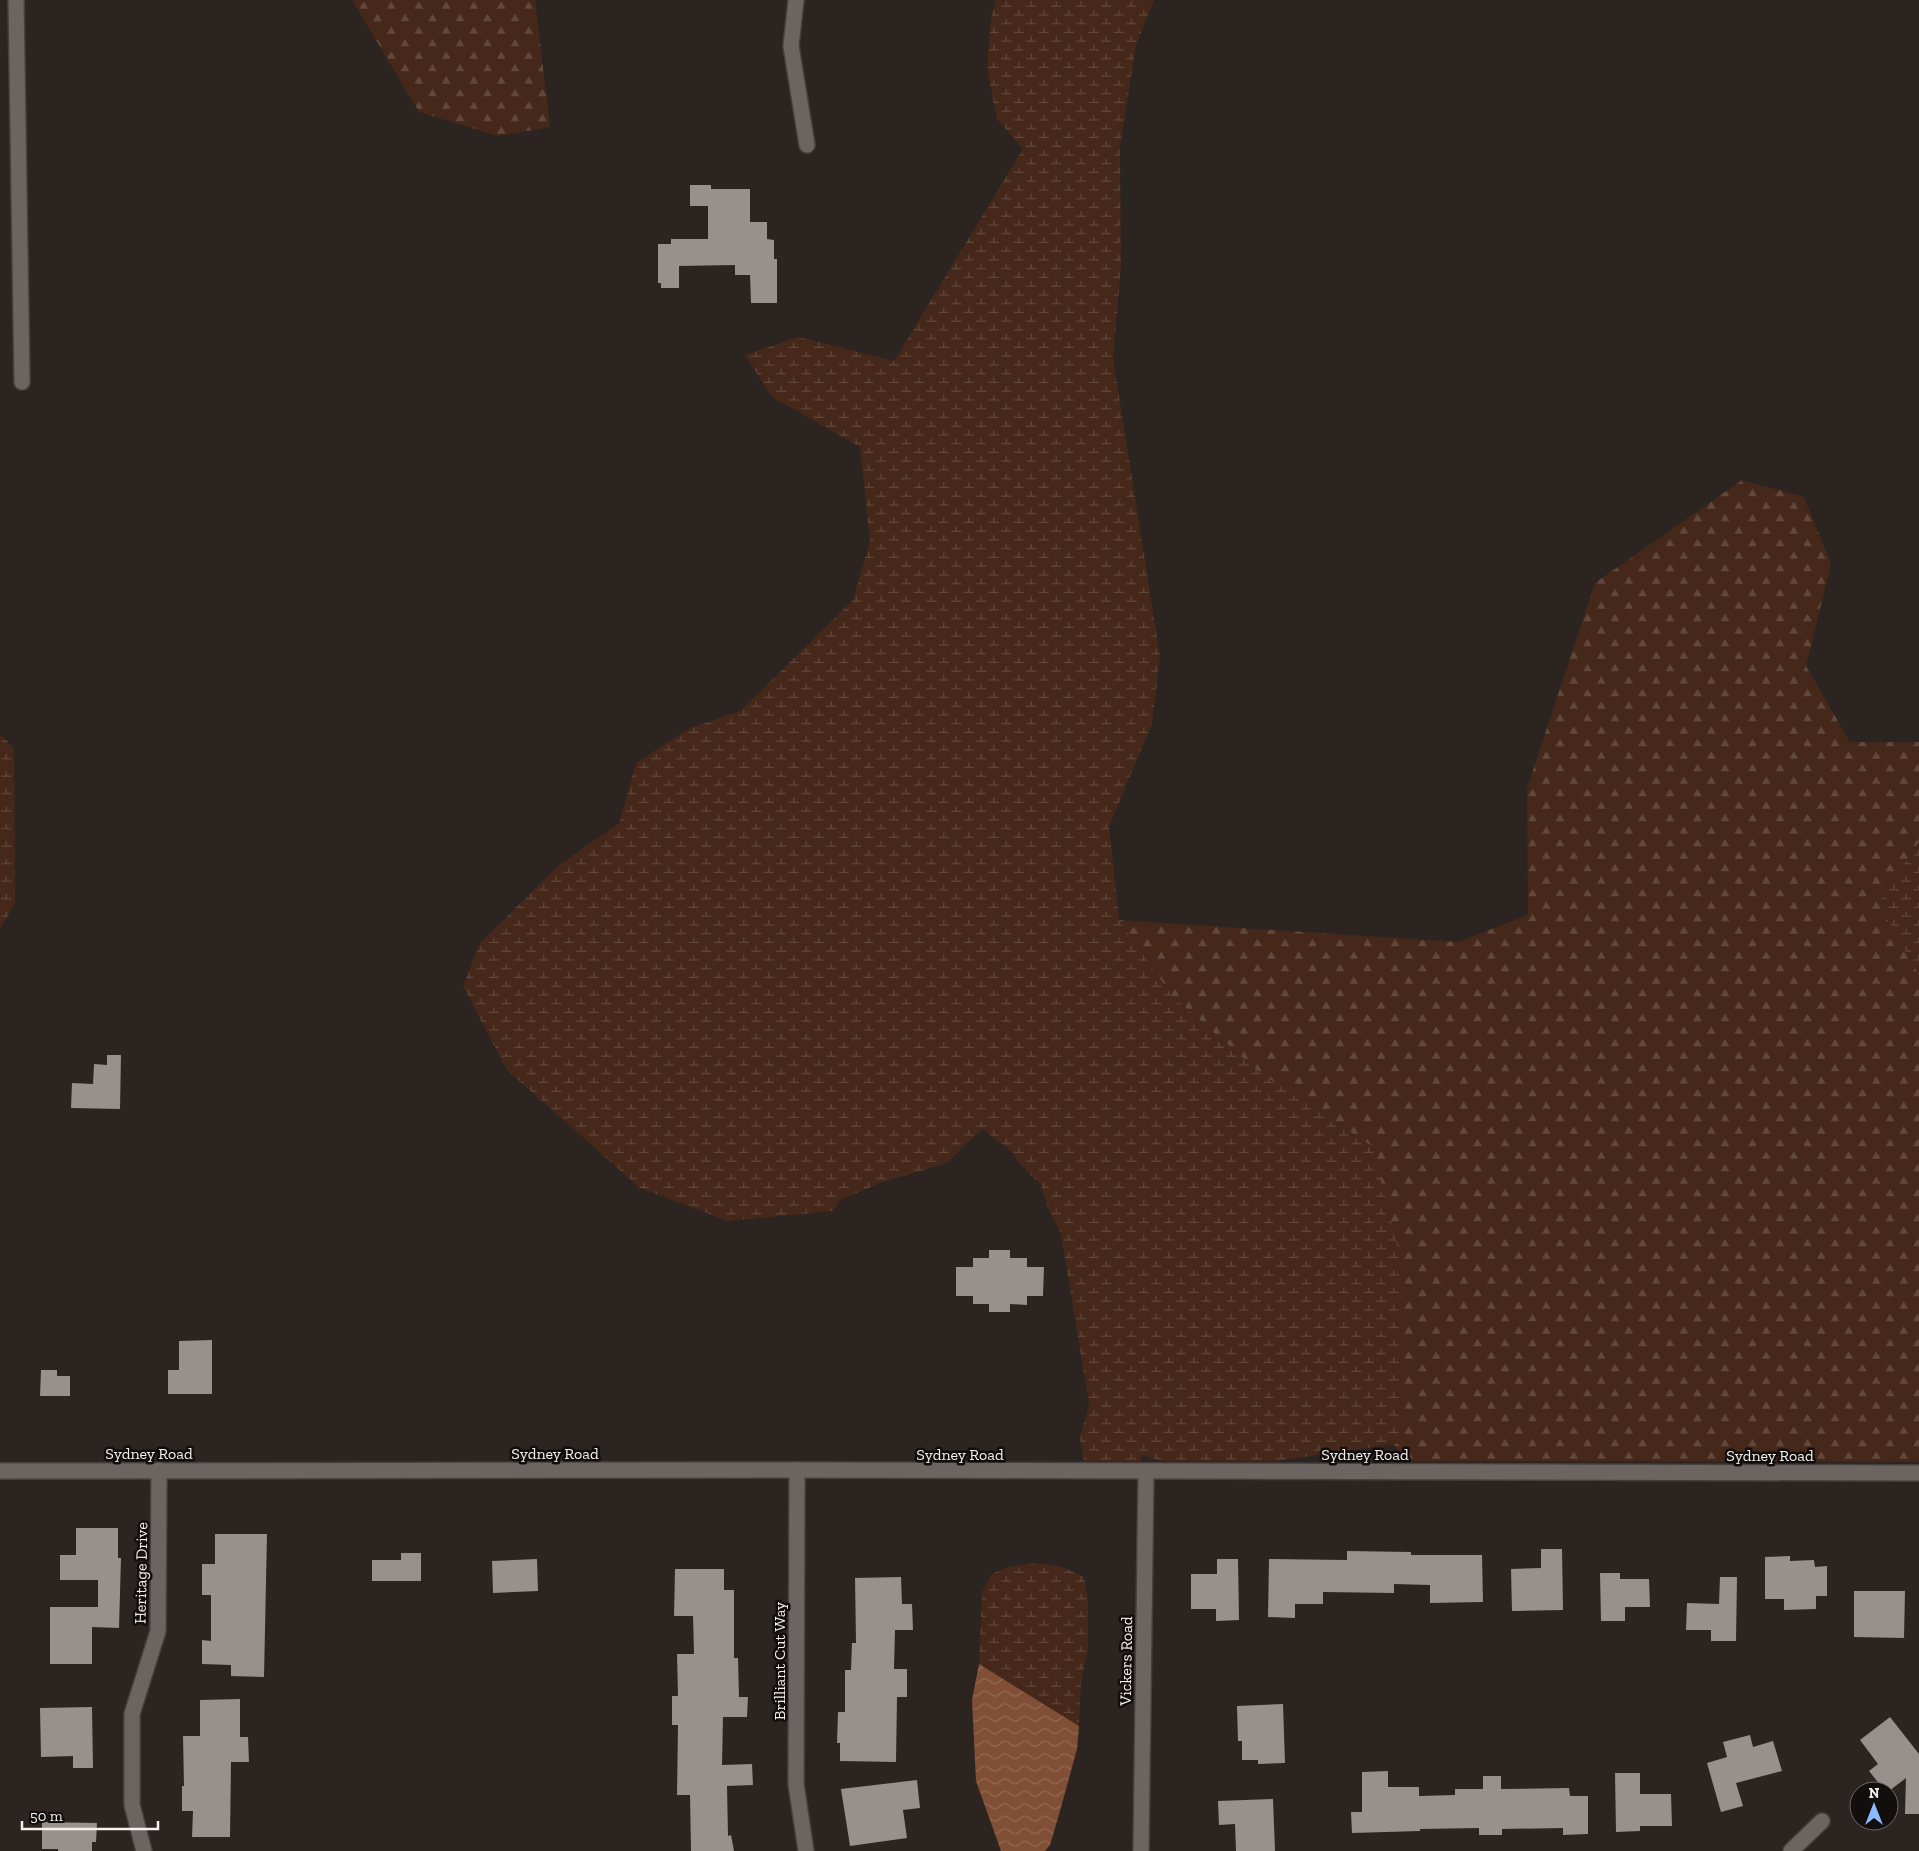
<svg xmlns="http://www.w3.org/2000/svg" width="1919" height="1851" font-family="'Zilla Slab',serif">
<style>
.forest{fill:url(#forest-firs)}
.wetland{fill:url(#wetland-marsh)}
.water{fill:url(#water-waves)}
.building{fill:#98908c}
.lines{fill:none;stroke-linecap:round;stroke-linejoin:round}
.street-casing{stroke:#45403d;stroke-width:18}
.secondary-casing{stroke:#45403d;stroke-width:18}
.street{stroke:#6c6461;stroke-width:15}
.secondary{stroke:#6c6461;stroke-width:15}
.labels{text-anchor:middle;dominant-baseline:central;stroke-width:5;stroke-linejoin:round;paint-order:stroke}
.street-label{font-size:16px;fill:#f6f1ef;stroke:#110e0d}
</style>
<defs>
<pattern id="forest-firs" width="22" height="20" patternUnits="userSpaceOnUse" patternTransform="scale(1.25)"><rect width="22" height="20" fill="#45281a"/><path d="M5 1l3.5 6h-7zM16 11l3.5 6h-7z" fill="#60483c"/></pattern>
<pattern id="wetland-marsh" width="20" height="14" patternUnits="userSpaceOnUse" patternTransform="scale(1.25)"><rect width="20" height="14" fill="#45281a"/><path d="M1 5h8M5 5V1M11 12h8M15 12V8" fill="none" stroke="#60483c"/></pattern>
<pattern id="water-waves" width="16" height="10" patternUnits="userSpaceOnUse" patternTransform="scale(1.25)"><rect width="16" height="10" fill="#814f35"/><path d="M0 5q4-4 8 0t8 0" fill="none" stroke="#936953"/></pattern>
</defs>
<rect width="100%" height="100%" fill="#2b2421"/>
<!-- forest -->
<g class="forest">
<path d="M352,0H535L550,127L498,136L419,112Z"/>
<path d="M1742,480L1804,497L1831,564L1806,666L1850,742H1919V842L1878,903L1919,975V1462L1403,1461L1394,1444L1402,1443L1258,1071L1172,996L1119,920L1458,942L1528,915L1527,788L1595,583Z"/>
</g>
<!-- wetland -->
<g class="wetland">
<path d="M996,0H1154L1136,45L1120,147L1121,266L1113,359L1160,656L1152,724L1109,826L1119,920L1172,996L1258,1071L1372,1146L1400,1256L1402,1443L1276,1461H1162L1142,1455L1141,1461H1084L1080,1438L1089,1404L1061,1234L1048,1208L1041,1185L1023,1167L1008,1148L982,1129L947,1163L880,1183L840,1200L833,1211L728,1221L640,1188L507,1070L463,986L480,943L558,866L619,823L636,763L688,729L740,711L853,600L870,540L860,447L772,397L745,355L798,337L894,361L1023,149L997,119L987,68L991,18Z"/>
<path d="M0,734L14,748L15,904L0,929Z"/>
<path d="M1919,842V975L1878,903Z"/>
<path d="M1029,1564C1053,1563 1063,1566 1084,1577L1088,1601V1650L1081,1681L1079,1726L979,1664L982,1592L992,1574L1007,1567Z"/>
</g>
<!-- water -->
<path class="water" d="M979,1664L1079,1726L1077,1749L1060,1811L1050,1845L1045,1851H1001L976,1781L972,1700Z"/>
<!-- building -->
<g class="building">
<path d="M690,185H711V189H750V222H767V239L774,240V259H777V303H751L750,275H735V265L679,266V288H661V283H658V244H671V239H708V206H690Z"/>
<path d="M107,1055H121L120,1109L71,1108L72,1083L93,1084L94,1064L107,1065Z"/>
<path d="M989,1250H1010V1258H1027V1267H1044L1043,1296H1027V1305L1010,1304V1312H989V1304H973V1296H956V1267H973V1258H989Z"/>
<path d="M212,1340V1394H168V1370H179V1341Z"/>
<path d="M41,1370H57V1376H70V1396H40Z"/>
<path d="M76,1528H118V1558H121L119,1628L92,1627V1664H50V1607H98V1580H60V1555H76Z"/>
<path d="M215,1534H267L264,1677L231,1676V1665L202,1664V1640L211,1641V1595H202V1564H215Z"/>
<path d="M1541,1549H1562L1563,1610L1512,1611L1511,1569L1541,1568Z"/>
<path d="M1347,1551L1411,1552V1555H1482L1483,1602L1430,1603V1585L1394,1584V1593L1323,1592V1604H1295V1618L1268,1617L1269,1559L1347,1560Z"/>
<path d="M401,1553H421V1581H372V1560H401Z"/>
<path d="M1790,1556V1561L1814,1560L1815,1567L1827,1566V1596H1816V1609L1784,1610V1599H1765V1557Z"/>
<path d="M537,1559L538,1591L493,1593L492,1561Z"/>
<path d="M1217,1559H1238L1239,1620L1216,1621V1609H1191V1574H1217Z"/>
<path d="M675,1569H724V1590H734V1658H738L739,1697H748L747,1717H723L722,1765L752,1764L753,1785L727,1786L728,1836L731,1835L734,1851H691L690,1795H677L678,1725H672V1696H678L677,1654H694L693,1616H674Z"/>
<path d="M1600,1573H1620V1579H1649L1650,1607H1625V1621H1601Z"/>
<path d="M901,1577L902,1604H912L913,1630H895L894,1669H907V1697H897L896,1762L840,1761V1743H837L838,1712H845V1670H851L852,1643H856L855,1578Z"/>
<path d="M1720,1577H1737L1736,1641H1711V1630H1686L1687,1603L1719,1604Z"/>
<path d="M1854,1591H1905L1904,1638L1854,1637Z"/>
<path d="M240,1699V1737H248L249,1762H231L230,1837H192L193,1811H182V1786H184L183,1736H200V1700Z"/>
<path d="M1283,1704L1285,1763L1258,1764V1760H1242V1741H1238L1237,1706Z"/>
<path d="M92,1707L93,1768H73V1756L41,1757L40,1708Z"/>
<path d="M1890,1717L1919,1754V1814H1905L1906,1778L1889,1791H1885L1869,1771L1878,1764L1860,1740Z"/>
<path d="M1750,1735L1753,1747L1773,1741L1782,1771L1736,1783L1743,1806L1721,1812L1707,1763L1727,1757L1723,1742Z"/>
<path d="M1388,1771V1787H1419V1796L1455,1795V1789H1483V1776H1501V1789L1569,1788L1570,1796H1588V1834L1563,1835V1828L1502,1829V1835H1479V1828L1420,1829V1831L1352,1833L1351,1812H1362V1772Z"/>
<path d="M1615,1773H1640V1794H1671L1672,1826H1640V1831L1616,1832Z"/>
<path d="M917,1780L920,1808L903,1810L907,1838L850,1846L841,1789Z"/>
<path d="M1273,1799L1275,1851H1236L1235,1824L1219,1825L1218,1801Z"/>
<path d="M42,1822L97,1823L96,1842H92V1851H58V1849H42Z"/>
</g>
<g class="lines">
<!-- street casing -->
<g class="street-casing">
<g id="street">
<path d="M16,0L22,382"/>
<path d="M796,0L791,46L807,145"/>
<path d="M797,1470L796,1784L806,1851"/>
<path d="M144,1851L132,1805V1714L158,1631L159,1470"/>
<path d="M1141,1851L1146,1472"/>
<path d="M1791,1851L1822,1821"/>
</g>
</g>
<!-- secondary casing -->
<g class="secondary-casing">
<path id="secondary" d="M0,1471L797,1470L1919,1473"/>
</g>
<!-- street -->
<use href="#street" class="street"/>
<!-- secondary -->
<use href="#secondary" class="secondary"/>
</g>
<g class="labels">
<!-- street labels -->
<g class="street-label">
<text x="149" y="1453">Sydney Road</text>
<text x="555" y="1453">Sydney Road</text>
<text x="960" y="1454">Sydney Road</text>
<text x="1365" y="1454">Sydney Road</text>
<text x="1770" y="1455">Sydney Road</text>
<text transform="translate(141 1573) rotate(-89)">Heritage Drive</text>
<text transform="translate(779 1661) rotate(-90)">Brilliant Cut Way</text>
<text transform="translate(1126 1661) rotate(-89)">Vickers Road</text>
</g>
</g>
<!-- north arrow -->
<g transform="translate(1874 1806)"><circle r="24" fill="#110e0d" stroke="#6d6967"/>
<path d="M0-4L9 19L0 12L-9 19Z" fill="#8bbafc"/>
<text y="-8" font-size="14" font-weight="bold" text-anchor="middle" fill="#f6f1ef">N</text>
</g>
<!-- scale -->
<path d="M22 1821v8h136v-8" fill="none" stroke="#f6f1ef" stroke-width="2.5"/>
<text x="30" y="1821" font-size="15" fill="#f6f1ef" stroke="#110e0d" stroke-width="4" paint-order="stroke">50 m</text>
</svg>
